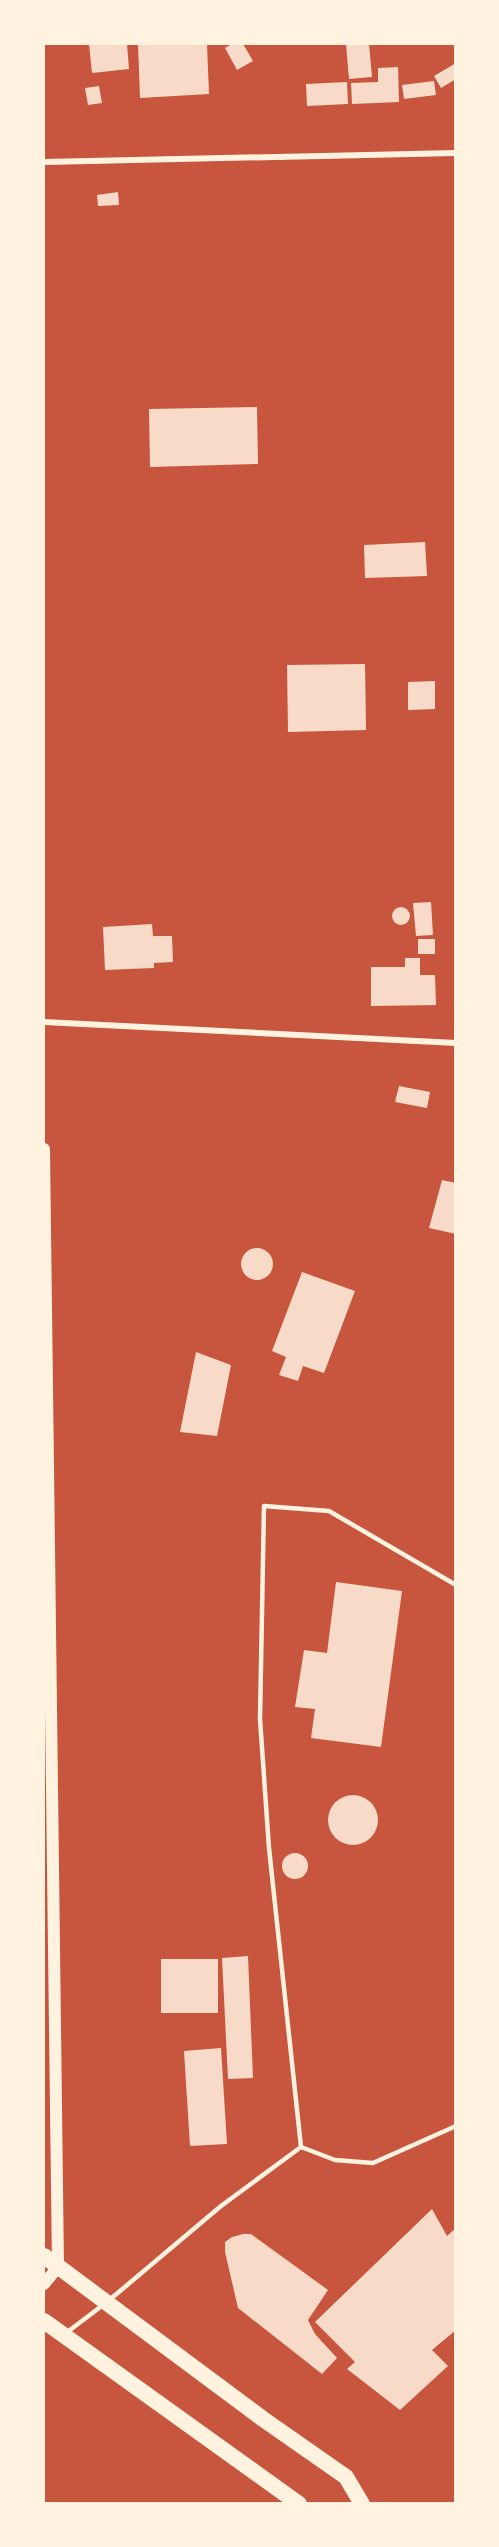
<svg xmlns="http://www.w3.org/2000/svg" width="499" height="2547" font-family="'Libre Baskerville',serif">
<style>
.building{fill:#f7dbc8}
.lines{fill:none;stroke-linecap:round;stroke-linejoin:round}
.service{stroke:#fff3e0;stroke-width:4.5}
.minor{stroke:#fff3e0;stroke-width:6}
.secondary{stroke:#fff3e0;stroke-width:12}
.trunk{stroke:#fff3e0;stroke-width:16}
</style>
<rect width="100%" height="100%" fill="#c8553d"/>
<!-- building -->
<g class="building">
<path d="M89,44H127L129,69L92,73Z"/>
<path d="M138,44H207L209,94L140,98Z"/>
<path d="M232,44H243L253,61L237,70L225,48Z"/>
<path d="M346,44H369L372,77L349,79Z"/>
<path d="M456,63V79L441,88L434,76Z"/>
<path d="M398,67L399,102L352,104L351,83L378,82V68Z"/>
<path d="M434,81L436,95L404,99L402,85Z"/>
<path d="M347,82L348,104L307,106L306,84Z"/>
<path d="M99,86L102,103L88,105L85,88Z"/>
<path d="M118,192L119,205L98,206L97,195Z"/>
<path d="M257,407L258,464L150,467L149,409Z"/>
<path d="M425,542L427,576L365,578L364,545Z"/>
<path d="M365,664L366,730L288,732L287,665Z"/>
<path d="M435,681V709L408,710V682Z"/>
<path d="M431,902L433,935L416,936L413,903Z"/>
<circle cx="401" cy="916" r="9"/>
<path d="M152,924L153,936H172L173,962L154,963V968L105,970L103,927Z"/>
<rect x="418" y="939" width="17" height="15"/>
<path d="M405,958H420V975H435L436,1005L371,1006V967H405Z"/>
<path d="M399,1086L430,1092L427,1108L395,1102Z"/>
<path d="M442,1180L456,1183V1234L429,1228Z"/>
<circle cx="257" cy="1264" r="16"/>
<path d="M302,1272L355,1291L324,1373L303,1366L298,1381L279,1375L286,1357L272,1351Z"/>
<path d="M196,1352L231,1365L217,1436L180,1432Z"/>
<path d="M336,1582L402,1591L381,1747L311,1738L315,1709L295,1707L304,1650L327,1653Z"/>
<circle cx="353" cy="1820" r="25"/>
<circle cx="295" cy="1866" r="13"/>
<path d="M248,1956L253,2078L228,2079L222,1958Z"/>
<rect x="161" y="1959" width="57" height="54"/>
<path d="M221,2048L227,2144L190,2146L184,2051Z"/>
<path d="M432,2209L447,2236L456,2228V2330L432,2350L448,2366L400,2410L347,2369L355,2362L315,2322Z"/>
<path d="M243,2234H251L328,2290L308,2320L315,2334L337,2358L322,2374L238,2308L225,2252V2242L232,2237Z"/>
</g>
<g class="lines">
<!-- service -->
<g class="service">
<path d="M301,2147L335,2160L373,2163L456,2126"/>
<path d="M66,2333L107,2302L221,2206L301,2147L269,1848L260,1719L264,1506L329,1511L456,1585"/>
</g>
<!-- minor -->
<g class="minor">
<path d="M44,162L456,153"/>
<path d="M44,1022L456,1043"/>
</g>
<!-- secondary -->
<path class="secondary" d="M44,1149L58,2267L44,2284"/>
<!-- trunk -->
<g class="trunk">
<path d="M44,2256L263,2419L346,2477L362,2504"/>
<path d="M44,2321L299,2504"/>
</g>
</g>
<!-- border -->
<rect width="499" height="2547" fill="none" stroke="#fff3e0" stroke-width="90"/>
</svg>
